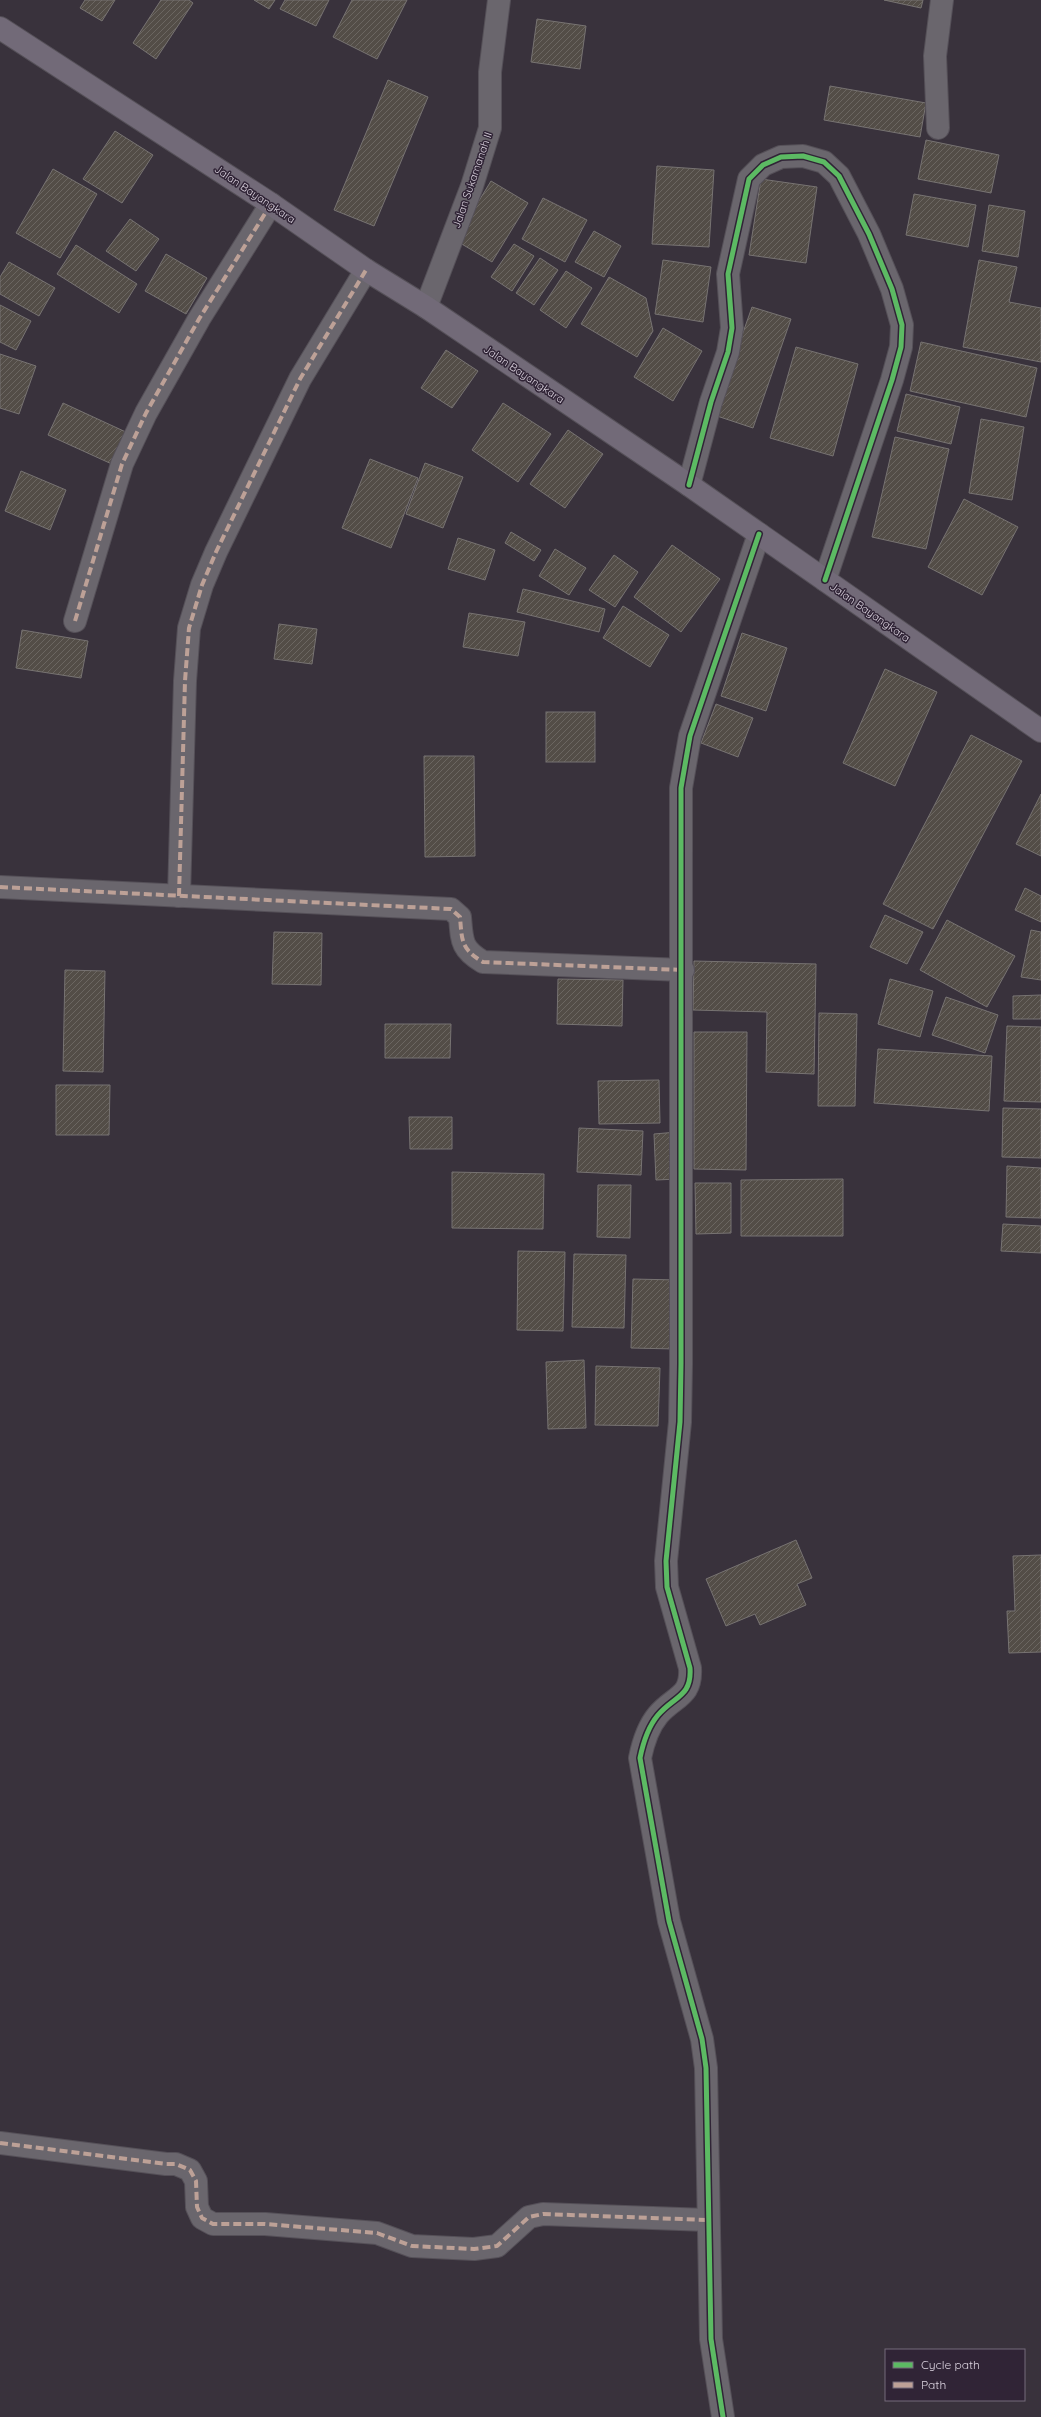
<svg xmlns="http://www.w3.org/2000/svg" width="1041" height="2417" font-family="Quicksand,sans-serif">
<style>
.building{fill:url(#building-hatch);stroke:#777372}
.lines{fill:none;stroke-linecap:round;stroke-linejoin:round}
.minor-casing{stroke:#555058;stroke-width:24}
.trunk-casing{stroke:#555058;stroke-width:24}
.minor{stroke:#6a666d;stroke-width:22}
.trunk{stroke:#726a78;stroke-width:22}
.quiet{stroke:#bda197;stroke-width:4;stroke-dasharray:8 4;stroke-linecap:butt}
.cycleway-casing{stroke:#302436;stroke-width:8}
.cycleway{stroke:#5cba63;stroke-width:5}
.labels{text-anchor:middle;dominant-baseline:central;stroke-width:3;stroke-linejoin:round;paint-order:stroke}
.street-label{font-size:11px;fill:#dcd4e0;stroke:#302436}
</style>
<defs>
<pattern id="building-hatch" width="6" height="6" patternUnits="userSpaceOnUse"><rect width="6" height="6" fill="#534d47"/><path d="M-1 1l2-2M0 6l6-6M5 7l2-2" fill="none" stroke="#6b6661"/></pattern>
</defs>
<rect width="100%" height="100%" fill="#39323c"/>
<!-- building -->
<g class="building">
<path d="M85,0H115L102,21L80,8Z"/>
<path d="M161,0H189L193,3L156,59L133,43Z"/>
<path d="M254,0H275L269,9Z"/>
<path d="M285,0H329L316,26L280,9Z"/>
<path d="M352,0H407L377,59L333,37Z"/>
<path d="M884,0H923L921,8Z"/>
<path d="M537,19L586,26L580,69L531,62Z"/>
<path d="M388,80L428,97L374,226L334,210Z"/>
<path d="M830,86L926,103L920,137L824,120Z"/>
<path d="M115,131L153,155L122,203L83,179Z"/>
<path d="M926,140L999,155L991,193L918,179Z"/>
<path d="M657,166L714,170L709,247L652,244Z"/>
<path d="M53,169L97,194L60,258L16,233Z"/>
<path d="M761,179L817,187L806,263L749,255Z"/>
<path d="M491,181L528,203L492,262L455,240Z"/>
<path d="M914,194L976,205L968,247L906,235Z"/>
<path d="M543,198L587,220L565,262L522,239Z"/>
<path d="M989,205L1025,211L1018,257L982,251Z"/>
<path d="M130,219L159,239L136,271L106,251Z"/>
<path d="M594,231L621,246L604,277L575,262Z"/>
<path d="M514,244L534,256L512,291L491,277Z"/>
<path d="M76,245L137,284L119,313L57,274Z"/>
<path d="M166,254L207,278L186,314L145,291Z"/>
<path d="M540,258L558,270L534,305L516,293Z"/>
<path d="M663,260L711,267L703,322L655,314Z"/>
<path d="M979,260L1017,267L1009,302L1041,308V362L963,347Z"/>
<path d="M9,262L55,288L39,316L0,294V277Z"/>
<path d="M566,271L592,288L566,328L540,310Z"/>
<path d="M609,277L646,298L653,331L637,357L581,324Z"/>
<path d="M0,305L31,321L16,350L0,342Z"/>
<path d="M752,307L791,319L753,428L714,415Z"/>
<path d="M663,328L702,351L673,401L634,377Z"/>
<path d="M921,342L1037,368L1026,417L910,391Z"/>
<path d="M796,347L858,364L833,456L770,438Z"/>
<path d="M446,350L478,371L452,408L421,388Z"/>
<path d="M0,354L36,366L19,414L0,408Z"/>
<path d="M906,394L960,407L951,444L897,431Z"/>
<path d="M63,403L128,433L114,465L48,435Z"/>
<path d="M503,403L551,434L518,482L472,450Z"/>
<path d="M981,419L1024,427L1012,500L969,493Z"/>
<path d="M568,430L603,454L565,508L530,484Z"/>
<path d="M895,437L949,449L926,549L872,537Z"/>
<path d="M370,459L418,478L391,548L342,528Z"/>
<path d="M425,463L463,477L443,528L406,514Z"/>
<path d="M21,471L66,490L50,530L5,511Z"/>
<path d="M964,499L1018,527L982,595L928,567Z"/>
<path d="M511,532L541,550L534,561L505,543Z"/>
<path d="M458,538L495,550L485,580L448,569Z"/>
<path d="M672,545L720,579L681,632L634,597Z"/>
<path d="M555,549L586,568L569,595L539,576Z"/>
<path d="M614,555L638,572L615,607L589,590Z"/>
<path d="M523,589L605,609L599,632L517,612Z"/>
<path d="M623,606L669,635L650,667L603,638Z"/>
<path d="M469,613L525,622L518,656L463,647Z"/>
<path d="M279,624L317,629L312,664L274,659Z"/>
<path d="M22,630L88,641L81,678L16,668Z"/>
<path d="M742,633L787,648L766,711L721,696Z"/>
<path d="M885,669L937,692L895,786L843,763Z"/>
<path d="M716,704L753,718L738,757L701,743Z"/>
<rect x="546" y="712" width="49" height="50"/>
<path d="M971,735L1022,761L933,929L883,904Z"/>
<path d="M424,756H474L475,856L425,857Z"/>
<path d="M1041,794V856L1016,844Z"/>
<path d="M1025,888L1041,896V922L1015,910Z"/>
<path d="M885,915L923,932L907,964L870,947Z"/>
<path d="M947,920L1015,956L987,1007L920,970Z"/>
<path d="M1031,930L1041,932V980L1021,977Z"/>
<path d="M274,932L322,933L321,985L272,984Z"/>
<path d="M694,961L816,964L814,1074L766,1072L767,1012L693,1010Z"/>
<path d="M65,970L105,971L103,1072L63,1071Z"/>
<path d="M558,979L623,980L622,1026L557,1024Z"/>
<path d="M890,979L933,991L920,1037L878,1024Z"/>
<path d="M1041,995V1019H1013V996Z"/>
<path d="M946,997L998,1015L985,1053L932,1035Z"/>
<path d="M819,1013L857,1014L855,1106H818Z"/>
<path d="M385,1024H451L450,1058H385Z"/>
<path d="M1007,1026L1041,1027V1102L1004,1101Z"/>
<path d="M694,1032H747L746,1170L694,1169Z"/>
<path d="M878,1049L992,1056L989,1111L874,1103Z"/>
<path d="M659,1080L660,1123L599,1124L598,1081Z"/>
<path d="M56,1085H110L109,1135H56Z"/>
<path d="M1003,1108L1041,1109V1158L1002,1157Z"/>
<path d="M409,1117H452V1149H410Z"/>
<path d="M579,1128L643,1131L641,1175L577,1172Z"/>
<path d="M677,1132L678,1179L656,1180L654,1134Z"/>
<path d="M1007,1166L1041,1168V1218L1006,1217Z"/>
<path d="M452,1172L544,1174L543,1229L452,1228Z"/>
<path d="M843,1179V1236H741V1180Z"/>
<path d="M695,1183H731V1233L696,1234Z"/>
<path d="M598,1185H631L630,1238L597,1237Z"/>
<path d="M1003,1224L1041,1226V1253L1001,1251Z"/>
<path d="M518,1251L565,1252L563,1331L517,1330Z"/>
<path d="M574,1254L626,1255L624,1328L572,1327Z"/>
<path d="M633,1279L677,1280L675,1349L631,1348Z"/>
<path d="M584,1360L586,1428L548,1429L546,1362Z"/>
<path d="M596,1366L660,1368L658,1426L595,1425Z"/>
<path d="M796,1540L812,1578L797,1584L806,1605L760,1625L755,1614L726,1626L706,1579Z"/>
<path d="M1041,1555V1652L1009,1653L1007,1611H1015L1013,1556Z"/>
</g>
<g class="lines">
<!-- minor casing -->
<g class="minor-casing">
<g id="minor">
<path d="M938,128L935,56L942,0"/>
<path d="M426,307L472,186L490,128V72L499,0"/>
<path d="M689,485L711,402L728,352L732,328L728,274L749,179L763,165L781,157L803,156L824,162L839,176L869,234L892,289L902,325L901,347L892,380L825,580"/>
<path d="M75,621L122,464L146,413L199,319L271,204"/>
<path d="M0,887L451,909L460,917C462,941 461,949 483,962L683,970"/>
<path d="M179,896L185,681L189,628L202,585L216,552L300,379L366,270"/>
<path d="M0,2143L166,2164H176L190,2170L196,2181L197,2207L202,2218L213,2224H265L377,2233L412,2246L474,2249L497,2246L529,2217L543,2214L707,2220"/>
<path d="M723,2417L711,2339L706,2068L702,2039L669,1921L640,1758C643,1743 648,1727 658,1715C674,1696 692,1697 690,1668L667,1587L666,1561L680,1422L681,1364V788L690,736L759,534"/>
</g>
</g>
<!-- trunk casing -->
<g class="trunk-casing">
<path id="trunk" d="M0,28L271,204L366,270L426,307L689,485L1041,731"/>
</g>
<!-- minor -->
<use href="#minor" class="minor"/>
<!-- trunk -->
<use href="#trunk" class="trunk"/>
<!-- quiet -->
<g class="quiet">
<path d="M75,621L122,464L146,413L199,319L271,204"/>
<path d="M0,887L451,909L460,917C462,941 461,949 483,962L683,970"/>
<path d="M179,896L185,681L189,628L202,585L216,552L300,379L366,270"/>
<path d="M0,2143L166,2164H176L190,2170L196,2181L197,2207L202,2218L213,2224H265L377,2233L412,2246L474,2249L497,2246L529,2217L543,2214L707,2220"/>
</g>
<!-- cycleway casing -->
<g class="cycleway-casing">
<g id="cycleway">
<path d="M689,485L711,402L728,352L732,328L728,274L749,179L763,165L781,157L803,156L824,162L839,176L869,234L892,289L902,325L901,347L892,380L825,580"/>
<path d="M723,2417L711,2339L706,2068L702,2039L669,1921L640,1758C643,1743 648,1727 658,1715C674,1696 692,1697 690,1668L667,1587L666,1561L680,1422L681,1364V788L690,736L759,534"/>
</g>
</g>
<!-- cycleway -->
<use href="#cycleway" class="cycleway"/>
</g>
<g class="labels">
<!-- street labels -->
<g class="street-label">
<text transform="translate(472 180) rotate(-71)">Jalan Sukamanah II</text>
<text transform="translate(255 194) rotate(34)">Jalan Bayangkara</text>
<text transform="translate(524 374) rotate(34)">Jalan Bayangkara</text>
<text transform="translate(870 612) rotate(35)">Jalan Bayangkara</text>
</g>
</g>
<!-- legend -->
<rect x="885" y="2349" width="140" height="52" fill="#302436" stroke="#756a7a"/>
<rect x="893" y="2362" width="20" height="6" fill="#5cba63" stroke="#756a7a"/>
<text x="921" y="2369" font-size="12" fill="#dcd4e0">Cycle path</text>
<rect x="893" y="2382" width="20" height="6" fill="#bda197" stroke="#756a7a"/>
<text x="921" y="2389" font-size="12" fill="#dcd4e0">Path</text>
</svg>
